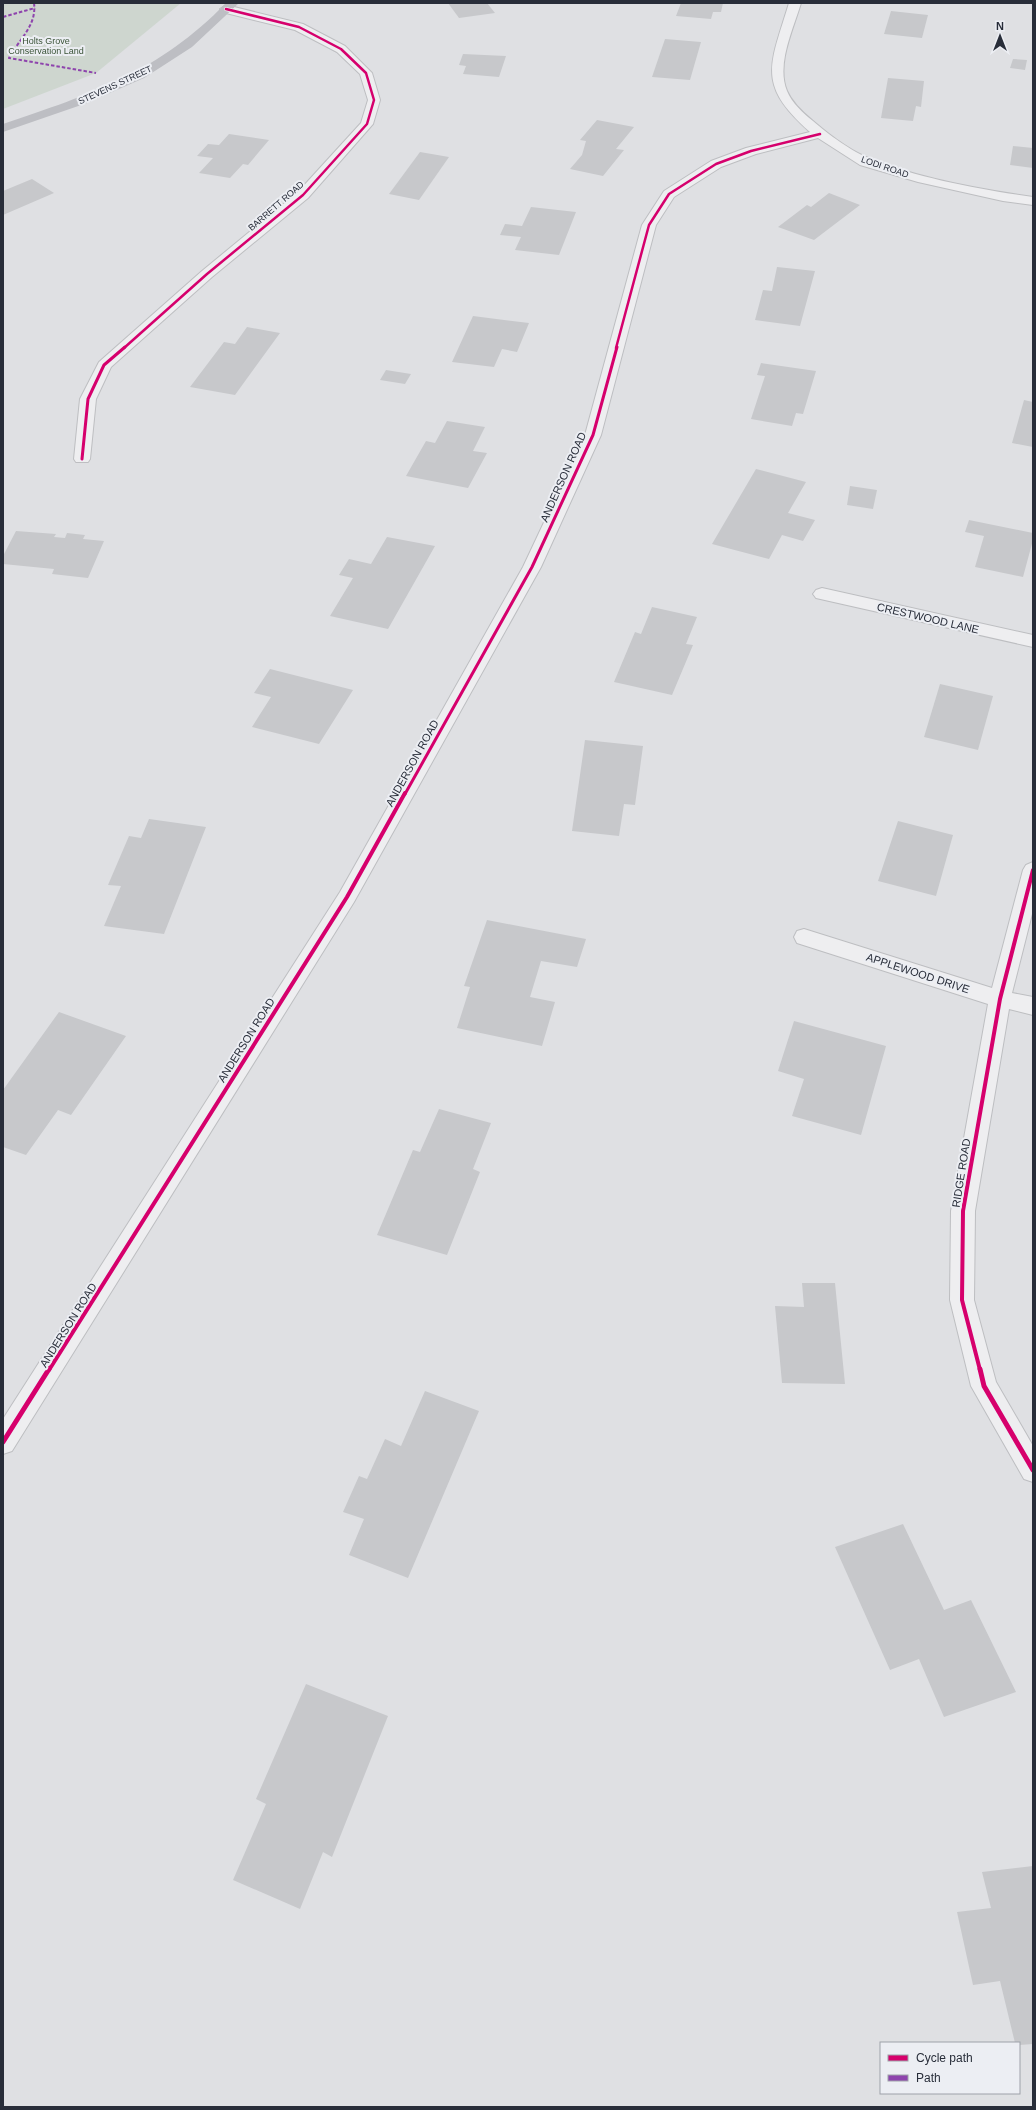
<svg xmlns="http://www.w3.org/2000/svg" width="1036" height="2110" font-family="Arial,sans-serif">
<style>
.green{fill:#ced6cf}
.building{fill:#c7c8cb}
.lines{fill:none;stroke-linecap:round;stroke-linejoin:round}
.street-casing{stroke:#bdbec1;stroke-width:2}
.street{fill:#eeeef0;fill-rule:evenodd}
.secondary{fill:#bdbec3;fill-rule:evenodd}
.quiet{stroke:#8e44ad;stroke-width:2;stroke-dasharray:3.5 2;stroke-linecap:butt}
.cycleway-far3-casing{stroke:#eceef3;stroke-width:4}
.cycleway-far2-casing{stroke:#eceef3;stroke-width:5}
.cycleway-far1-casing{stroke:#eceef3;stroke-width:6}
.cycleway-casing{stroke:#eceef3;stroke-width:8}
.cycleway-far3{stroke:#d6006c;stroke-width:2.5}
.cycleway-far2{stroke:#d6006c;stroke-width:3}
.cycleway-far1{stroke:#d6006c;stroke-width:4}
.cycleway{stroke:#d6006c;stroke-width:5}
.labels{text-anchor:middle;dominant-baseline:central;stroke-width:4;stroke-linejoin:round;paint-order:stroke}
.far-park-label{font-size:9px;fill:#3a5337;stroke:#eceef3}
.far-street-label{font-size:9px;fill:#282d39;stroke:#eceef3}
.street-label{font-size:11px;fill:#282d39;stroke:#eceef3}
</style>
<rect width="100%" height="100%" fill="#dfe0e3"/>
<!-- green -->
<path class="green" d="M3,3H181L96,73L3,109Z"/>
<!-- building -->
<g class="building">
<path d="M448,3H487L495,13L459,18Z"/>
<path d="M681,3H723L721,12H713L711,19L676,16Z"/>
<path d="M891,11L928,15L922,38L884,34Z"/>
<path d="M665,39L701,42L690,80L652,77Z"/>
<path d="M463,54L506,56L499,77L463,74L466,66L459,65Z"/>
<path d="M1013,59L1027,60L1025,70L1010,68Z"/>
<path d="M888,78L924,81L921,107L916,106L913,121L881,118Z"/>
<path d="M597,120L634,127L616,149L624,150L603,176L570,169L582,155L586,141L580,140Z"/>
<path d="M229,134L269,140L248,165L243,164L230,178L199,173L213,158L197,156L208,144L219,145Z"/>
<path d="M1013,146L1033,148V168L1010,165Z"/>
<path d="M420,152L449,157L419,200L389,194Z"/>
<path d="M32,179L54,193L3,215V191Z"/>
<path d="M829,193L860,205L814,240L778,227L807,205L811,207Z"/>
<path d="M531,207L576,212L559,255L515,250L521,237L500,235L505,224L522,226Z"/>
<path d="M777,267L815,271L800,326L755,320L763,290L772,291Z"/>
<path d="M473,316L529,323L517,352L502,349L494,367L452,362Z"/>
<path d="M247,327L280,333L235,395L190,387L224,342L235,344Z"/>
<path d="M761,363L816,371L803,414L796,413L792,426L751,419L765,376L757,375Z"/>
<path d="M386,370L411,374L405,384L380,380Z"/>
<path d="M1024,400L1033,402V447L1012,443Z"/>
<path d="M447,421L485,427L473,451L487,453L468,488L406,476L426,441L435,443Z"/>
<path d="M756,469L806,482L788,513L815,520L803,541L782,535L769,559L712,544Z"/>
<path d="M850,486L877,490L873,509L847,505Z"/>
<path d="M969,520L1033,533V540L1023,577L975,567L984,536L965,532Z"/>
<path d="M16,531L56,534L54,537L65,538L67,533L85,535L83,539L104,541L88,578L52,574L54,569L3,564V556Z"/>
<path d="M387,537L435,546L388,629L330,616L353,578L339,575L349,559L371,564Z"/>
<path d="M652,607L697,617L686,644L693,645L672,695L614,682L635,632L641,634Z"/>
<path d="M270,669L353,690L319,744L252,727L271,697L254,693Z"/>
<path d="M940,684L993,696L978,750L924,737Z"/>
<path d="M585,740L643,746L635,805L624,804L619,836L572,831Z"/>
<path d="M149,819L206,827L164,934L104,926L121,886L108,885L129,836L141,838Z"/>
<path d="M898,821L953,835L936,896L878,881Z"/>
<path d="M487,920L586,939L577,967L541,961L530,997L555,1002L542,1046L457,1028L470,987L464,986Z"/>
<path d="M59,1012L126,1036L71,1115L58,1110L26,1155L3,1147V1090Z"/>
<path d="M794,1021L886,1046L861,1135L792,1116L804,1079L778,1071Z"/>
<path d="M439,1109L491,1123L473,1169L480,1172L447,1255L377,1235L413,1150L420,1152Z"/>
<path d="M802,1283H835L845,1384L782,1383L775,1306L804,1307Z"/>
<path d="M425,1391L479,1411L408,1578L349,1555L364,1519L343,1512L359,1476L367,1479L385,1439L401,1446Z"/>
<path d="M903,1524L944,1610L971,1600L1016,1692L944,1717L919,1659L890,1670L835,1547Z"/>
<path d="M306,1684L388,1716L332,1857L323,1852L300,1909L233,1880L266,1804L256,1799Z"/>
<path d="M1033,1866V2044L1019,2045V2043H1015L1000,1981L973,1985L957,1912L991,1908L982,1872Z"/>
</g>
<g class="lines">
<!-- street casing -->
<g class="street-casing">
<g id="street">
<path d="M789,3H801C793,30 776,64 787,91C792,103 803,113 813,121C828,134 852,152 871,159C917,178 983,190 1033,197V205L1003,201L918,182L860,165L818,138L756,154L721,167L674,197L656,225L601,435L541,567L354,902L12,1451L3,1454V1419L340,892L523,567L585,435L642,225L664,191L711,161L746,148L810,132C756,84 770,66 789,3Z"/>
<path d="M226,5L303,24L345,46L372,73L380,100L373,124L308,198L212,277L111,367L96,399L90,459L88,462H76L74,459L80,399L99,362L202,271L298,192L361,123L368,100L360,74L337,52L295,30L222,12L220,9Z"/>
<path d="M822,588L1033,635V647L816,598L813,594L816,590Z"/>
<path d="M1033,862V910L1012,993L1033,997V1015L1009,1009L975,1211L974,1300L996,1382L1033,1446V1482L1024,1479L971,1386L950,1300L951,1211L988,1004L797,943L794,937L797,931L804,929L992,988L1023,870L1026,865Z"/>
</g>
</g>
<!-- street -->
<use href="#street" class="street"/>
<!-- secondary -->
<path class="secondary" d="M226,3H239L192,47L144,78L87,103L3,132V124C92,94 159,72 226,3Z"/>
<!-- quiet -->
<g class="quiet">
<path d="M34,3C37,26 19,39 9,58L96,73"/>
<path d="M3,17L35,8"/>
</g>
<!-- cycleway-far3 casing -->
<g class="cycleway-far3-casing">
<g id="cycleway-far3">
<path d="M124,348L207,274L303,195L367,124L374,100L366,73L341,49L299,27L226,9"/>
<path d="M616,348L649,225L669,194L716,164L751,151L820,134"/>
</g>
</g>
<!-- cycleway-far2 casing -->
<g class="cycleway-far2-casing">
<g id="cycleway-far2">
<path d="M82,459L88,399L104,365L125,347"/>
<path d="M405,794L532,567L593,435L617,347"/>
</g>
</g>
<!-- cycleway-far1 casing -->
<g class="cycleway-far1-casing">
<g id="cycleway-far1">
<path d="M49,1370L347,897L405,793"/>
<path d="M980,1370L962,1300L963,1211L1000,999L1033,870"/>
</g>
</g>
<!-- cycleway casing -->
<g class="cycleway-casing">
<g id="cycleway">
<path d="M980,1369L984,1386L1033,1470"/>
<path d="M3,1442L49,1369"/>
</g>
</g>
<!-- cycleway-far3 -->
<use href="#cycleway-far3" class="cycleway-far3"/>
<!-- cycleway-far2 -->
<use href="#cycleway-far2" class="cycleway-far2"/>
<!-- cycleway-far1 -->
<use href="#cycleway-far1" class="cycleway-far1"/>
<!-- cycleway -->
<use href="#cycleway" class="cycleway"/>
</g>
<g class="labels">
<!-- far-park labels -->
<g class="far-park-label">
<text x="46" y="41">Holts Grove<tspan x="46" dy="10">Conservation Land</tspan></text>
</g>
<!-- far-street labels -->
<g class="far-street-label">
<text transform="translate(115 85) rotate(-25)">STEVENS STREET</text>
<text transform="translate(885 167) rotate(19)">LODI ROAD</text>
<text transform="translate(276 206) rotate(-41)">BARRETT ROAD</text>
</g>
<!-- street labels -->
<g class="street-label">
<text transform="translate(563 477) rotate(-66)">ANDERSON ROAD</text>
<text transform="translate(928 618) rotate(13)">CRESTWOOD LANE</text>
<text transform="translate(412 763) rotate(-61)">ANDERSON ROAD</text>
<text transform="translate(918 973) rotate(18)">APPLEWOOD DRIVE</text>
<text transform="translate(246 1040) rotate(-58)">ANDERSON ROAD</text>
<text transform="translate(961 1173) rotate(-81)">RIDGE ROAD</text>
<text transform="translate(68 1325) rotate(-58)">ANDERSON ROAD</text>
</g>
</g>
<!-- border -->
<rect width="1036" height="2110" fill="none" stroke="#282d39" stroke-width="8"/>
<!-- legend -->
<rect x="880" y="2042" width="140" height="52" fill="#eceef3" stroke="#9ea1a9"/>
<rect x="888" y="2055" width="20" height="6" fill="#d6006c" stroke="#9ea1a9"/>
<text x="916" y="2062" font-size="12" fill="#282d39">Cycle path</text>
<rect x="888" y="2075" width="20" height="6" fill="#8e44ad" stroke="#9ea1a9"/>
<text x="916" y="2082" font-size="12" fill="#282d39">Path</text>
<!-- north arrow -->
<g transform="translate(1000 36)" stroke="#eceef3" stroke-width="3" paint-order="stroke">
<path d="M0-3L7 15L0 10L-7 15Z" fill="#282d39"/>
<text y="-6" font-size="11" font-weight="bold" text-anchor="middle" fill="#282d39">N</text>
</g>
</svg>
